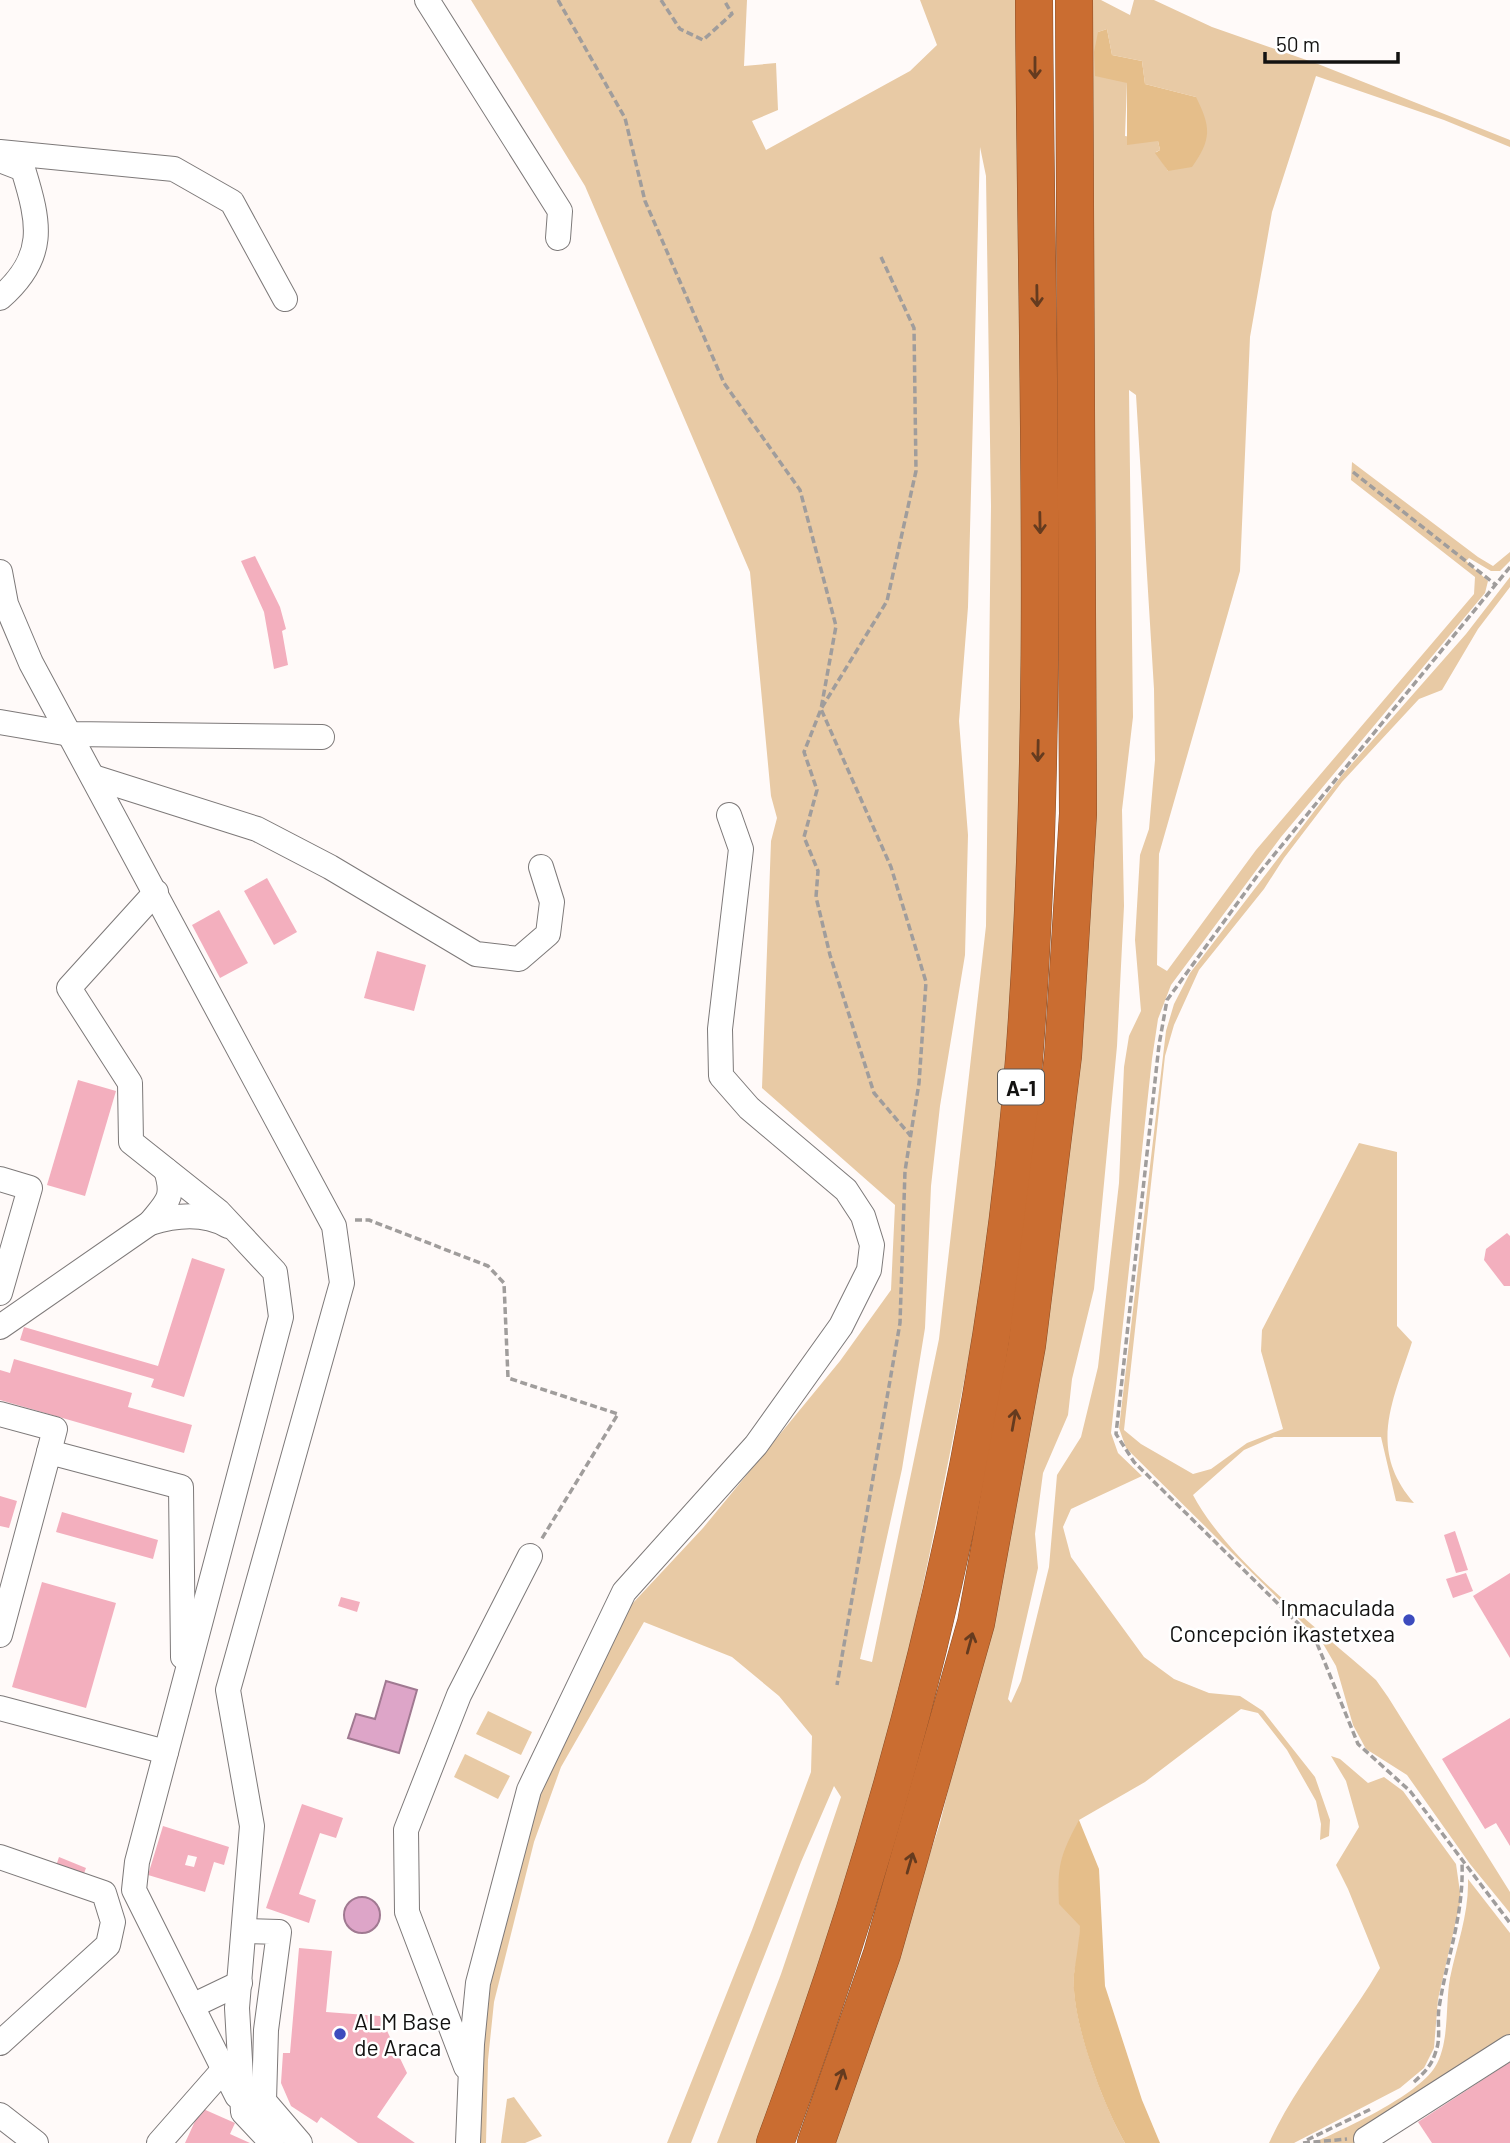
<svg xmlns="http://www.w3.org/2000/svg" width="1510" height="2143" font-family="Barlow,sans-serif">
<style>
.green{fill:#e8caa5;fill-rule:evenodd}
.forest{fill:#e5be8a}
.water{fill:#dda5c8;stroke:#a07991;stroke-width:2}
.building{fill:#f3afbe;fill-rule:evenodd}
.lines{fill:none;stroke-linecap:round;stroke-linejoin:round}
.minor-casing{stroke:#7d7979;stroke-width:26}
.highway-casing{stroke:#8a4d26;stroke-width:38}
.path{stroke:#a09d9c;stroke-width:3.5;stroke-dasharray:7 3.5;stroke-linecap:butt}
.minor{stroke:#fff;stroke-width:24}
.highway{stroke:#ca6d31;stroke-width:37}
.oneway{stroke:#653b1f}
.poi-dot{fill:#3d4bbe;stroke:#fff;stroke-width:2.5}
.labels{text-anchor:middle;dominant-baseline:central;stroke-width:5;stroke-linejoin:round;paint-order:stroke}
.shield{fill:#fff;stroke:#5a5958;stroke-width:2}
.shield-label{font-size:21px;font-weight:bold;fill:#131211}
.poi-label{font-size:23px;fill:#131211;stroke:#fff;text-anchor:end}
</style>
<rect width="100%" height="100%" fill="#fffaf9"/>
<!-- green -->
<g class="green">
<path d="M471,0H747L744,66L776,63L778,110L752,121L766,150L910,71L937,45L920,0H1017C1021,400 1037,803 994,1201C985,1280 968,1360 953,1438C928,1563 903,1688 869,1811C838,1923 796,2033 760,2143H717L781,1974L841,1797L834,1786L801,1862L691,2143H667L752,1930L811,1772L812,1736L779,1696L732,1657L644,1622L561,1767L534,1842L494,2002L488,2060L486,2143H472L478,2021L538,1789L632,1604L703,1528L840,1361L891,1290L895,1205L762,1088L771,841L777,818L771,796L750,572L585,186ZM980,147L986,176L991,506L986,926L939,1339L872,1662L860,1659L902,1469L925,1328L931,1186L940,1106L965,955L968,835L959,721L968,607Z"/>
<path d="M1089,0H1101L1130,15L1134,0H1154L1212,27L1318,64L1510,140V147L1444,120L1316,76L1272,212L1250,337L1240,571L1159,854L1157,965L1167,971L1256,850L1474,594L1475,577L1351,480L1352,462L1478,557L1493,566L1510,552V561L1500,571H1491L1469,558L1466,561L1488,581L1485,593L1281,837L1171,985L1158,1019L1152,1059L1111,1433L1118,1453L1142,1476L1071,1509L1063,1527L1071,1557L1144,1657L1174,1679L1209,1693L1240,1696L1263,1711L1315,1777L1330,1820L1329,1836L1320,1840L1321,1824L1316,1801L1287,1750L1258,1713L1241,1709L1145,1782L1079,1820C1079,1863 1082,1906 1079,1949C1078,1958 1075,1966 1074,1975C1071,2020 1103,2104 1125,2143H831L881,2005L940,1823L986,1638L1095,666ZM1107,29L1112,55L1142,61L1145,84L1196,97L1168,171L1156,152L1160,150L1158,141L1125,136L1127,83L1098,32ZM1129,390L1136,395L1154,689L1155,760L1149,829L1140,855L1135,940L1141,1011L1129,1036L1124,1067L1119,1183L1098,1367L1081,1437L1057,1475L1049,1567L1021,1681L1011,1703L1008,1699L1038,1568L1035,1534L1043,1473L1068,1415L1072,1379L1094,1289L1117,1046L1124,906L1122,810L1133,717Z"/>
<path d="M1510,577V587L1478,629L1442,690L1419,699L1342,782L1284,858L1264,889L1199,970L1174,1025L1165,1056L1124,1430L1141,1444L1193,1474L1211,1469L1247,1443L1283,1429L1261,1351L1262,1330L1359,1143L1397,1152V1326L1412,1342C1393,1401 1367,1449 1414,1503L1396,1501L1381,1437H1274L1244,1450L1193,1495C1228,1561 1319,1629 1376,1680L1388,1697L1510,1892V1913L1470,1864L1407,1775L1366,1749L1353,1725L1336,1666L1322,1642L1126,1448L1119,1428L1166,1031L1174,1004L1190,973L1342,775L1466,634Z"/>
<path d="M488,1711L532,1732L521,1755L476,1734Z"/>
<path d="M465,1754L510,1776L498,1799L454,1777Z"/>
<path d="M1331,1756L1340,1759L1368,1783L1384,1777L1403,1791L1456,1864L1461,1899L1438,1999L1434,2048L1424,2068L1400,2088L1294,2143H1269C1298,2080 1345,2028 1380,1968L1348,1889L1336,1865L1359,1827L1346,1781Z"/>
<path d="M1468,1879L1510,1933V2039L1362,2143H1313C1344,2129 1417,2096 1435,2067C1450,2043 1445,2005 1450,1978C1457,1944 1469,1914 1468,1879Z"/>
<path d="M514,2097L542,2136L525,2143H501L507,2099Z"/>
</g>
<!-- forest -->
<g class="forest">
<path d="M1107,29L1112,55L1142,61L1145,84L1196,97C1211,127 1212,139 1192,167L1168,171L1155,153L1160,150L1158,141L1127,145V83L1095,76L1094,52L1098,32Z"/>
<path d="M1079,1820L1099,1869L1105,1986L1142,2100L1160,2143H1125C1103,2105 1070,2018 1074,1974C1076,1958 1079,1943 1080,1926L1059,1904C1057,1864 1061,1854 1079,1820Z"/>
</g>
<!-- water -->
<g class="water">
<path d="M386,1681L417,1690L399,1753L348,1738L356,1714L375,1719Z"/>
<circle cx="362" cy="1915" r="18"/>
</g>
<!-- building -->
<g class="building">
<path d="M255,556L280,607L286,629L282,631L288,665L274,669L264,612L241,561Z"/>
<path d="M267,878L297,932L274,945L244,891Z"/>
<path d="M219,910L248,963L220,978L192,925Z"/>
<path d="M377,951L426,965L414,1011L364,998Z"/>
<path d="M78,1080L116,1091L85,1196L47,1185Z"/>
<path d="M1507,1233L1510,1236V1286H1504L1484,1260L1486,1249Z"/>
<path d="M192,1258L225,1269L184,1397L151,1387L154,1379L20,1340L24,1327L158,1366Z"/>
<path d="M14,1359L132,1393L128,1407L192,1425L184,1453L0,1400V1370L10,1373Z"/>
<path d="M0,1496L17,1501L9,1528L0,1526Z"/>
<path d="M62,1512L158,1540L153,1559L56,1532Z"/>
<path d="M1455,1531L1468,1570L1456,1573L1444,1535Z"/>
<path d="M1466,1573L1473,1591L1453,1598L1446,1579Z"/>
<path d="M1510,1573V1658L1473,1596Z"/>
<path d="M42,1582L116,1603L86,1708L12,1687Z"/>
<path d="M341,1597L360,1602L357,1612L338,1606Z"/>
<path d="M1510,1718V1846L1496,1823L1485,1829L1442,1759Z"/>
<path d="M302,1804L343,1818L336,1838L320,1833L299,1894L316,1900L309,1923L266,1908Z"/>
<path d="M163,1826L229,1847L224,1865L214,1862L205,1892L148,1875ZM188,1855L197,1857L194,1867L185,1865Z"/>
<path d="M59,1857L86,1868L82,1879L55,1869Z"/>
<path d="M299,1948L332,1951L326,2012L380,2016L407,2073L377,2117L415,2143H358L321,2117L317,2123L291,2106L281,2083L283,2053H290Z"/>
<path d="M1510,2062V2143H1432L1418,2122Z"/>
<path d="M201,2108L235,2123L230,2134L250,2143H185Z"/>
</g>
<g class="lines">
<!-- minor casing -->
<g class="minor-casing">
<g id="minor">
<path d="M427,0L560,211L558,238"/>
<path d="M0,152L174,169L232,202L285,299"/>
<path d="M0,160L23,169C40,224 47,257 0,298"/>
<path d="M0,572L6,604L31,663L334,1226L342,1283L228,1690L252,1826L237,2008L243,2112L272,2143"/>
<path d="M0,722L70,734L322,737"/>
<path d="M93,777L257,829L330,867L476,954L519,959L548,934L552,902L541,867"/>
<path d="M156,892L69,988L130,1083L131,1142L219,1212L275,1272L281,1317L137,1862L134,1890L237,2096"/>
<path d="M0,1179L30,1188L0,1293"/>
<path d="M150,1223C176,1215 204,1212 228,1226"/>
<path d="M0,1327L150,1223C167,1202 175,1198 166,1170"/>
<path d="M0,1414L55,1429L49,1452"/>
<path d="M0,1635L49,1452L181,1487L183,1657"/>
<path d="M0,1708L166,1752"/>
<path d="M0,1857L104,1893L113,1922L108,1945L0,2043"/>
<path d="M245,1931L279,1932L266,2030L264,2101L300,2143"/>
<path d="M192,2006L240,1983"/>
<path d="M466,2067L407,1912L406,1830L459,1695L530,1556"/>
<path d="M0,2115L36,2143"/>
<path d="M159,2143L224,2069"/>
<path d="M468,2143L472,2044L478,1983L529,1790L624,1592L756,1445L841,1326L869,1270L872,1245L863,1216L846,1190L749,1108L721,1076L720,1029L741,849L729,815"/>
<path d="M1369,2143L1366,2139L1510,2047"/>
</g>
</g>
<!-- highway casing -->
<g class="highway-casing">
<g id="highway">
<path d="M775,2143C904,1796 995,1430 1024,1060C1051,707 1036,353 1034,0"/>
<path d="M816,2143L882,1954L976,1623L1027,1345L1063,1056L1078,814L1074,0"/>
</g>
</g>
<!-- path -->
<g class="path">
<path d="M558,0L625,118L645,201L724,383L800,490L836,626L821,709L891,867L926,982L919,1083L905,1171L900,1323L837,1685"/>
<path d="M661,0L680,29L703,40L732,14L724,0"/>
<path d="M881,257L914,328L916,471L887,601L821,709L804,752L817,790L804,837L818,871L816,897L830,955L874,1093L910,1135"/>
<path d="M1353,472L1496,585"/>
<path d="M1510,567L1260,872L1167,1000L1159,1045L1116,1434L1134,1462L1316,1641L1358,1744L1410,1791L1510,1923"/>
<path d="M355,1220H369L488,1266L504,1283L508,1378L618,1414L541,1540"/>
<path d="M1414,2082C1425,2072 1432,2065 1436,2051C1441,2038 1437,2022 1439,2008C1447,1956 1464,1916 1462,1862"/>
<path d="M1307,2140L1373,2108"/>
<path d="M1303,2143L1347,2139"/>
</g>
<!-- minor -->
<use href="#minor" class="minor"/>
<!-- highway -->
<use href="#highway" class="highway"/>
</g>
<!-- one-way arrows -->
<defs><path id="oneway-shaft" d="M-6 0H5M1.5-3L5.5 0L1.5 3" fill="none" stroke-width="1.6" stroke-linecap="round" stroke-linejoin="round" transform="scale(1.75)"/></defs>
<g class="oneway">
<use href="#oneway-shaft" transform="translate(1035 68) rotate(90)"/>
<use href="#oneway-shaft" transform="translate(1037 296) rotate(89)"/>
<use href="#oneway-shaft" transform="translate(1040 523) rotate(89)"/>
<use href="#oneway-shaft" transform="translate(1038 751) rotate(91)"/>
<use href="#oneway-shaft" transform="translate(1014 1420) rotate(-80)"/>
<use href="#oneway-shaft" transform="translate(970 1643) rotate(-75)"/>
<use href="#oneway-shaft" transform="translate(910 1863) rotate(-74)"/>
<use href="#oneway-shaft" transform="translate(840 2079) rotate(-70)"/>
</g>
<!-- markers -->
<g class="poi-dot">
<circle cx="1409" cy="1620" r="7"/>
<circle cx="340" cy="2034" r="7"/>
</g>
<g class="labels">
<!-- shield labels -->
<rect class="shield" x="998" y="1069.5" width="46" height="35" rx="5"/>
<g class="shield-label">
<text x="1021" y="1087">A-1</text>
</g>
<!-- poi labels -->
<g class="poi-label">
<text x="1395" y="1607">Inmaculada<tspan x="1395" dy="26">Concepción ikastetxea</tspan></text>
<text x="354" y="2021" text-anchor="start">ALM Base<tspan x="354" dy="26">de Araca</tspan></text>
</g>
</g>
<!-- scale -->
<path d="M1265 52v10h133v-10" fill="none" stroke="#131211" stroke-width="3.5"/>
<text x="1276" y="52" font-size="21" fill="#131211" stroke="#ffffff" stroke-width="5" paint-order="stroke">50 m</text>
</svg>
